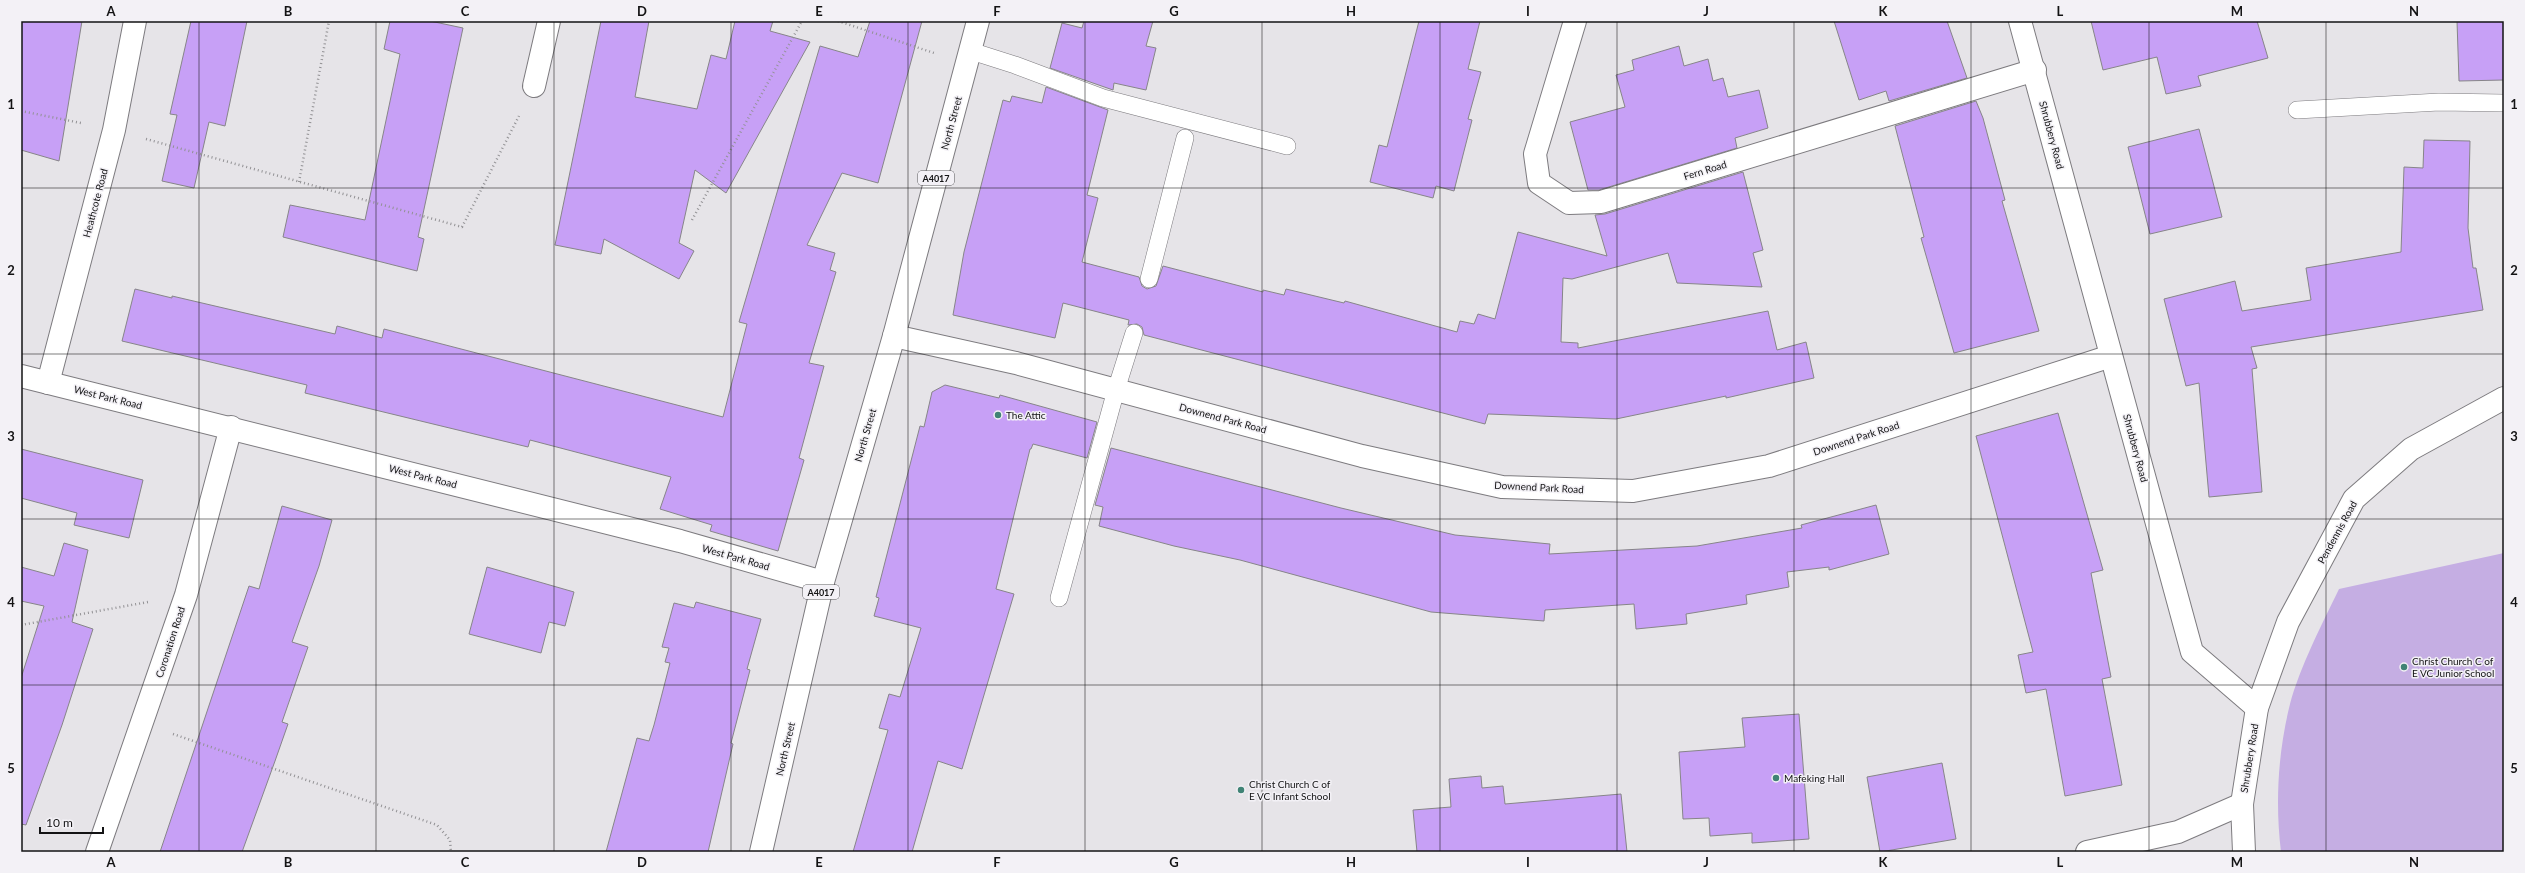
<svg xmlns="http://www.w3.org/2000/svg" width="2525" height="873" font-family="Lato,sans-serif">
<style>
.green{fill:#c5aee3}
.building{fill:#c7a0f6;stroke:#878589}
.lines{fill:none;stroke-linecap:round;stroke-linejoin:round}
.lane-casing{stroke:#7d7b7f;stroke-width:18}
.street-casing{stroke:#7d7b7f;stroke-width:24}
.secondary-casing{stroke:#7d7b7f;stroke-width:24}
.primary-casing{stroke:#7d7b7f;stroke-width:24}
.path{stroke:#929194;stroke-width:2.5;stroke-dasharray:1 3;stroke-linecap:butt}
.lane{stroke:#fff;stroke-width:17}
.street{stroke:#fff;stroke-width:22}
.secondary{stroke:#fff;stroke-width:22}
.primary{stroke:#fff;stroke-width:22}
.grid{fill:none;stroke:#131314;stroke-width:1;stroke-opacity:0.55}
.poi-dot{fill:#408375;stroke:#f3f1f6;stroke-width:1.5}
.labels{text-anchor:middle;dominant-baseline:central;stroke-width:3;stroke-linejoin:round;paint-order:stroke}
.shield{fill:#f3f1f6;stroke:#565658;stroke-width:1}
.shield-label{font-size:9px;font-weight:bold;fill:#131314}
.street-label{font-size:10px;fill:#131314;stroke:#f3f1f6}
.poi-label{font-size:10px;fill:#131314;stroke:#f3f1f6;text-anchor:start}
.neatline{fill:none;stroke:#131314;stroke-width:1.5}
.grid-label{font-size:13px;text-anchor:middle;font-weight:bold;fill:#131314}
</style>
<rect width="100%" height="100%" fill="#e6e4e8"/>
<!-- green -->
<path class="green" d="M2504,553V852H2281C2275,803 2278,752 2290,704C2300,667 2322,624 2339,589Z"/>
<!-- building -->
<g class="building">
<path d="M21,21H82L59,161L21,150Z"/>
<path d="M191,21H247L225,126L209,122L194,188L162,181L177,115L170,114Z"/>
<path d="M390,21H430L463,28L418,237L424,239L417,271L283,237L290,205L365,220L400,54L384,49Z"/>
<path d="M601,21H649L635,97L697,109L711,55L726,59L735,21H773L770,31L810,42L726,193L695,170L679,243L694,251L679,279L604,239L601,254L555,245Z"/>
<path d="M870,21H922L878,183L842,173L807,245L835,253L830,270L836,272L809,363L824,366L799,458L804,460L778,551L710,531L712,525L660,509L671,477L530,440L528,447L334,400L305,393L307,385L122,341L135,289L172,298V296L335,334L337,326L382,338L384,329L723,417L747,324L739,322L820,46L858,57Z"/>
<path d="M1084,21H1153L1146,46L1156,48L1146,90L1114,83L1113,90L1050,68L1062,23L1082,28Z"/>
<path d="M1419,21H1480L1468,69L1481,72L1468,119L1472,120L1463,155L1454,191L1436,186L1433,198L1370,182L1379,145L1387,147Z"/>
<path d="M1834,21H1947L1967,78L1889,101L1886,91L1859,100Z"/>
<path d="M2091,21H2257L2268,58L2198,76L2201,86L2166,94L2157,57L2103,70Z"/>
<path d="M2457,21H2504V80L2459,81Z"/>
<path d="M1679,46L1684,66L1708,59L1713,81L1723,78L1728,97L1759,90L1768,128L1735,138L1737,148L1599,190H1588L1570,122L1625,107L1616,75L1634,70L1632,60Z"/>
<path d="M1046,87L1108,110L1087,195L1098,198L1082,262L1139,277L1142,286L1147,289L1156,286L1163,266L1263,292V290L1284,295L1286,289L1344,303L1345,301L1457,332L1460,321L1474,324L1478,314L1495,319L1518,232L1607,256L1595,215L1605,214L1743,172L1763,250L1753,253L1762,287L1677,283L1668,253L1572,279L1563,278L1561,342L1578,343V348L1768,311L1777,350L1806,342L1814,378L1726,398V396L1616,419L1488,414L1485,424L1144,335L1142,327L1137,324L1128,325L1129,320L1063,303L1055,338L953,315L964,252L1003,100L1010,102L1012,96L1042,103Z"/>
<path d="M1976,101L1983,118L2005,200L2002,201L2039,331L1954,353L1921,238L1924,237L1895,126Z"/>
<path d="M2199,129L2222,217L2150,234L2128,147Z"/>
<path d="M2424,140L2470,141L2468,228L2473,268H2476L2483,310L2251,347L2257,368L2252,369L2262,492L2209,497L2199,383L2186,386L2164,299L2235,281L2242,311L2311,300L2306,268L2401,252L2404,167L2423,168Z"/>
<path d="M945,385L999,398L1000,395L1097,422L1087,458L1033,444L1031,449H1030L996,589L1014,594L962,769L938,761L912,852H853L888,730L879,728L889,694L900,697L921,628L874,616L879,598L876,597L920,426L924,427L932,392Z"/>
<path d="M2058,413L2103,570L2091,573L2111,677L2102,679L2122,785L2065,796L2046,689L2026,693L2018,655L2033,652L1976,436Z"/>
<path d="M1111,448L1341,508L1455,535L1550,544L1549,554L1697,546L1802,528L1801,525L1876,505L1889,554L1829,570V567L1787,572L1789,587L1746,595L1747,604L1686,614L1687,624L1636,629L1634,604L1545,610L1544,621L1431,612L1240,560L1174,546L1099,526L1103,507L1095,505Z"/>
<path d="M21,449L143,480L129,538L74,525L77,513L21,498Z"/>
<path d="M282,506L332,520L319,566L292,642L308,647L282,722L288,724L275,761L242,852H160L249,586L259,589Z"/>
<path d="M64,543L88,550L72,622L93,629L62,725L26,825L21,824V678L44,606L21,601V567L54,576Z"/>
<path d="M487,567L574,592L565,626L549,622L541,653L469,634Z"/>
<path d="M696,602L761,619L747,669L750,670L731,743L733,744L708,852H606L637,738L649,741L654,725L670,663L665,662L669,648L662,647L674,603L694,608Z"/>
<path d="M1799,714L1809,839L1752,843V833L1710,836L1709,818L1683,819L1679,752L1745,747L1742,718Z"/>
<path d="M1942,763L1956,839L1880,852L1867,777Z"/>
<path d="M1481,776L1482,788L1503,786L1505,804L1621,794L1627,852H1417L1413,810L1451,807L1449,779Z"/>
</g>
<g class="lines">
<!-- lane casing -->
<g class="lane-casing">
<g id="lane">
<path d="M971,51L1015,65L1103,98L1287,146"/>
<path d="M2297,110L2439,102L2504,103"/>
<path d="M1149,279L1185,138"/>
<path d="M1059,598L1116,390L1134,333"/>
</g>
</g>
<!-- street casing -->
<g class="street-casing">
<g id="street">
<path d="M1575,21L1535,154L1539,183L1569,203L1601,202L2035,70"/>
<path d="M2020,21L2192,652L2257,708"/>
<path d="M534,86L549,21"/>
<path d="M894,336L1016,363L1362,456L1502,487L1633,491L1769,466L2111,356"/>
<path d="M21,376L680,541L823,582"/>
<path d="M48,383L114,130L135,21"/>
<path d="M97,852L186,595L231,427"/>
<path d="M2087,852L2178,832L2242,804"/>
</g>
</g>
<!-- secondary casing -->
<g class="secondary-casing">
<path id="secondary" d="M2244,852L2242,804L2257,708L2288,622L2354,499L2411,449L2504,398"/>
</g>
<!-- primary casing -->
<g class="primary-casing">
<path id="primary" d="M761,852L823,582L894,336L978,21"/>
</g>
<!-- path -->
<g class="path">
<path d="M838,21L934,53"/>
<path d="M21,111L81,123"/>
<path d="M146,139L462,227L519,116"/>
<path d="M299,182L329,21"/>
<path d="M692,220L802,21"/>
<path d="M21,625L148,602"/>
<path d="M173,734L437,825L450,840L451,852"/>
</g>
<!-- lane -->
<use href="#lane" class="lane"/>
<!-- street -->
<use href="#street" class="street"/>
<!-- secondary -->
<use href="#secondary" class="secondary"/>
<!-- primary -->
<use href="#primary" class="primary"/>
</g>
<!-- grid -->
<path class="grid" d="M199,21V852M376,21V852M554,21V852M731,21V852M908,21V852M1085,21V852M1262,21V852M1440,21V852M1617,21V852M1794,21V852M1971,21V852M2149,21V852M2326,21V852M21,188H2504M21,354H2504M21,519H2504M21,685H2504"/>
<!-- markers -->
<g class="poi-dot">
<circle cx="998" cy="415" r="4"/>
<circle cx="2404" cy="667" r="4"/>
<circle cx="1776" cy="778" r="4"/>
<circle cx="1241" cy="790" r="4"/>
</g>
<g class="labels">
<!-- shield labels -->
<g class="shield">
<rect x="918" y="171" width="36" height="14" rx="3"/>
<rect x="803" y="585" width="36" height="14" rx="3"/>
</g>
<g class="shield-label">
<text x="936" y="178">A4017</text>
<text x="821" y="592">A4017</text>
</g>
<!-- street labels -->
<g class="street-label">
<text transform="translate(951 123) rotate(-75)">North Street</text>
<text transform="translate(2052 135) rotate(75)">Shrubbery Road</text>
<text transform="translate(1705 170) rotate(-17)">Fern Road</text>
<text transform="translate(95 203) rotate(-75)">Heathcote Road</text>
<text transform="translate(108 397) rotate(14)">West Park Road</text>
<text transform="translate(1223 418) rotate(15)">Downend Park Road</text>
<text transform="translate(865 435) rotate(-74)">North Street</text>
<text transform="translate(1856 438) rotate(-18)">Downend Park Road</text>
<text transform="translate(2136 448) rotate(75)">Shrubbery Road</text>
<text transform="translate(423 476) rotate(14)">West Park Road</text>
<text transform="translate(1539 487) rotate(3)">Downend Park Road</text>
<text transform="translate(2337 532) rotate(-61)">Pendennis Road</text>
<text transform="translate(736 557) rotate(16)">West Park Road</text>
<text transform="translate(170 642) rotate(-72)">Coronation Road</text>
<text transform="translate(785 749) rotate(-77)">North Street</text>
<text transform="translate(2249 758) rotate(-81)">Shrubbery Road</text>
</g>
<!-- poi labels -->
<g class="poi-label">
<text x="1006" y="415">The Attic</text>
<text x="2412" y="661">Christ Church C of<tspan x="2412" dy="12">E VC Junior School</tspan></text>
<text x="1784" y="778">Mafeking Hall</text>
<text x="1249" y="784">Christ Church C of<tspan x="1249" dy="12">E VC Infant School</tspan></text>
</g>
</g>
<!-- border -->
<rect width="2525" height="873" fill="none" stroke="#f3f1f6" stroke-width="44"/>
<!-- scale -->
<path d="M40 827v6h63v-6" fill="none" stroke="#131314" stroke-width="2"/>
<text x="46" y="827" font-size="12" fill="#131314" stroke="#f3f1f6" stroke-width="3" paint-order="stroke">10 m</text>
<rect x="22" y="22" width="2481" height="829" class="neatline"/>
<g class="grid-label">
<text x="111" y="16">A</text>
<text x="288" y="16">B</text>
<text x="465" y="16">C</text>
<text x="642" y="16">D</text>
<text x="819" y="16">E</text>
<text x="997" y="16">F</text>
<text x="1174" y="16">G</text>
<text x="1351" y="16">H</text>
<text x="1528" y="16">I</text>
<text x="1706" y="16">J</text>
<text x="1883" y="16">K</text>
<text x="2060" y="16">L</text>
<text x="2237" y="16">M</text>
<text x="2414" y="16">N</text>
<text x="11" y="109">1</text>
<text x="2514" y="109">1</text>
<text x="11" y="275">2</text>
<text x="2514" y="275">2</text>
<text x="11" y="441">3</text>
<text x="2514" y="441">3</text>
<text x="11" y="607">4</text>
<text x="2514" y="607">4</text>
<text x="11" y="773">5</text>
<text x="2514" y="773">5</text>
<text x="111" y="867">A</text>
<text x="288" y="867">B</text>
<text x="465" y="867">C</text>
<text x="642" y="867">D</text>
<text x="819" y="867">E</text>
<text x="997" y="867">F</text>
<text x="1174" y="867">G</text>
<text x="1351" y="867">H</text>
<text x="1528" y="867">I</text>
<text x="1706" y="867">J</text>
<text x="1883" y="867">K</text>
<text x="2060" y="867">L</text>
<text x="2237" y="867">M</text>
<text x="2414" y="867">N</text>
</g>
</svg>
